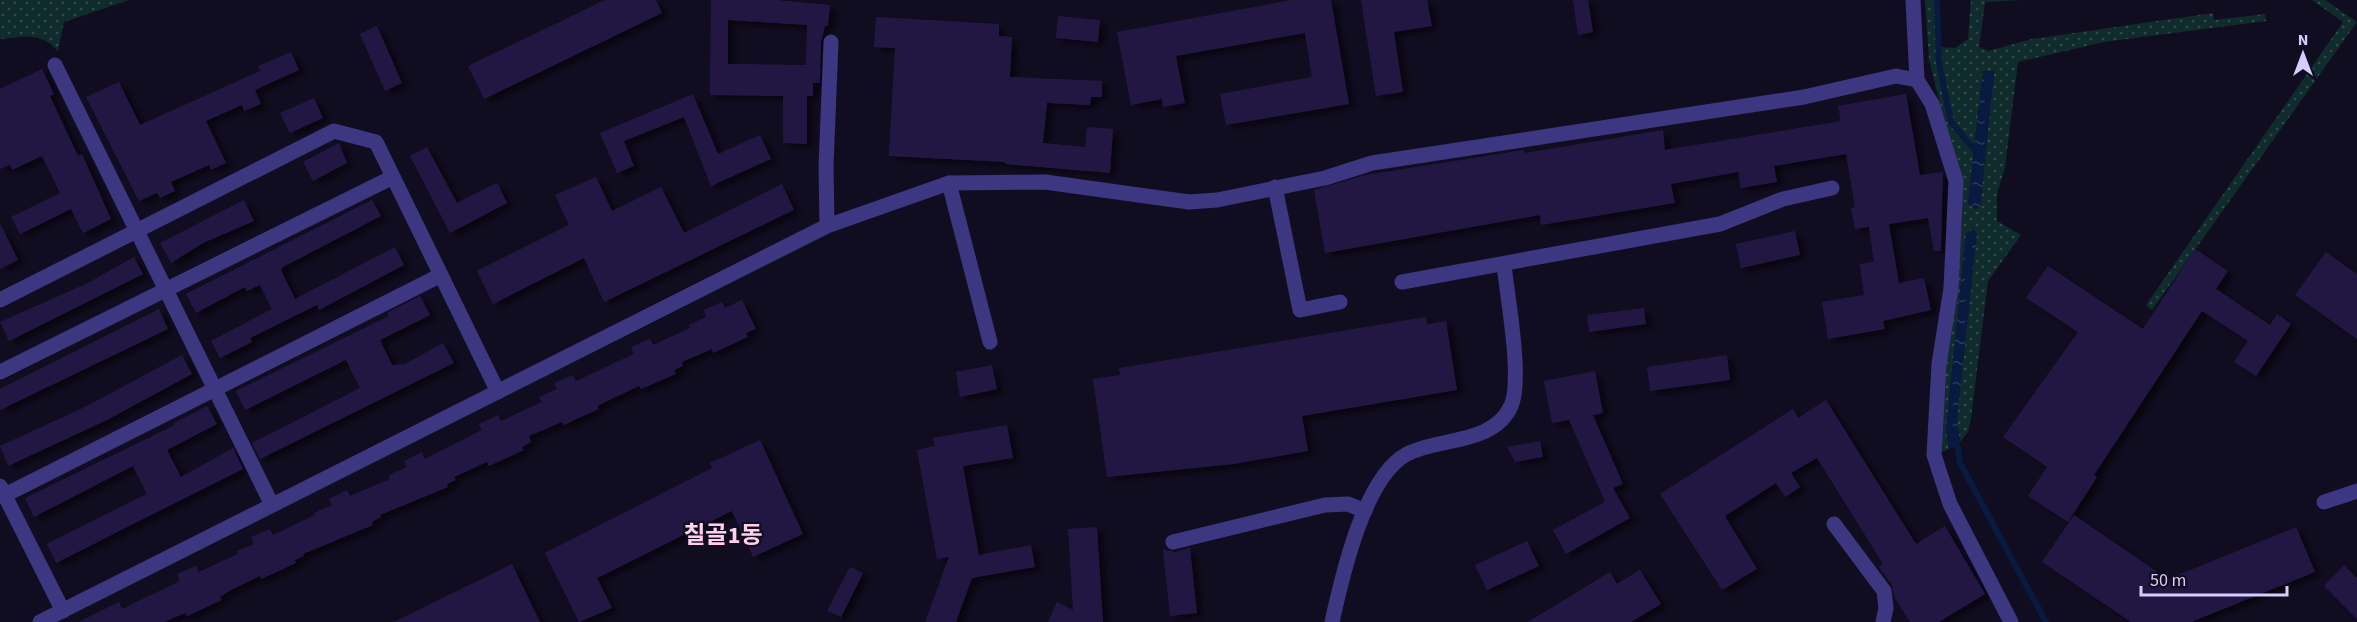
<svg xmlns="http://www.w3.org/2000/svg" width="2357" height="622" font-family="'Source Sans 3','Noto Sans KR',sans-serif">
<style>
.grass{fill:url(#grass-dots)}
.water{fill:url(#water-ripples)}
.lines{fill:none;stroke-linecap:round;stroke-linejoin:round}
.stream{stroke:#081a3f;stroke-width:6}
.building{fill:#231943;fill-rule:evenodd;filter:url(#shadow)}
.minor{stroke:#3d3781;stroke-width:15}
.labels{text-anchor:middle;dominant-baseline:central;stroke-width:4.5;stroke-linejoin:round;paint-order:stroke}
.quarter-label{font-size:24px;font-weight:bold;fill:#ffcfec;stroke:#110d21}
</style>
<defs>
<pattern id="grass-dots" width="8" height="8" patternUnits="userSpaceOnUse" patternTransform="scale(1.5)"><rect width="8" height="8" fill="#102b2b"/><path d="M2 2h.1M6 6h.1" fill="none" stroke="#32494b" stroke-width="1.8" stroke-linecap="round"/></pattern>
<pattern id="water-ripples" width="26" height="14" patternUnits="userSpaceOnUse" patternTransform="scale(1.5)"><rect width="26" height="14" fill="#081a3f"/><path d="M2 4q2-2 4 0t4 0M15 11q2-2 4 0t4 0" fill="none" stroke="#2b3a5c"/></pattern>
<filter id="shadow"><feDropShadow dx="6" dy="4" stdDeviation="3" flood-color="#0009"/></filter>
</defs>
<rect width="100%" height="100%" fill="#110d21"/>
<!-- grass -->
<g class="grass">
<path d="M0,0H129L64,22L58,51C40,31 24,37 0,39Z"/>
<path d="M1925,0H1935L1937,63L1950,122L1974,151L1968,203L1975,209L1980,206L1994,72L1983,71L1974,148L1953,121L1940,63V47L1955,48L1968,39L1971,0H2022L1985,2L1979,47L1988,51L2032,39L2213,13L2214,20L2265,14L2266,21L2104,42L2018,62L2005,167L1997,194V221L2021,235L1988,281L1971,418L1968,432L1960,442L1957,421L1966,233L1946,430L1949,449L1941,452L1938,433L1960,184L1929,60Z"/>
<path d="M2312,0H2325L2357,22L2152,310L2146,305L2343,22Z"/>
</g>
<!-- water -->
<g class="water">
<path d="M1983,71H1994L1980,207L1975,209L1968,203Z"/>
<path d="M1974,229L1977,234L1957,421L1960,442L1949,449L1946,430L1966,233Z"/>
</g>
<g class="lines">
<!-- stream -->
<g class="stream">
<path d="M1937,0L1939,63L1951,122L1978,154"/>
<path d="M1956,437L1960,463L2046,622"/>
</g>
</g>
<!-- building -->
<g class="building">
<path d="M605,0H656L662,13L484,99L468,66Z"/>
<path d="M711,0H775L830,5L828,26H825L821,42L820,83H813V96H807V144L783,143V96L710,95ZM728,20L807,25L806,65L728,64Z"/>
<path d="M1292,0H1331L1349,104L1226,125L1220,94L1312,77L1305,33L1176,56L1185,103L1163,107L1162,99L1131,105L1117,32Z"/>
<path d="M1361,0H1427L1432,26L1394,32L1403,92L1376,96Z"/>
<path d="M1573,0H1588L1593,32L1578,35Z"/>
<path d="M1058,16L1100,20L1098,42L1056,38Z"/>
<path d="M876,17L999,24V36L1012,37L1010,77L1102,81V97H1091L1090,105L1047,103L1043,143L1085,147L1087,127L1113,129L1110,173L1005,164V162L889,156L895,48L874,47Z"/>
<path d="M377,26L402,83L385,91L360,34Z"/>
<path d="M291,52L299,70L255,90L261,104L244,111L242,105L206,121L226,163L211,170L209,165L171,182L175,191L160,198L157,193L139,201L86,97L119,82L140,125L260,71L258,66Z"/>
<path d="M42,69L54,94L50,96L78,156L82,154L111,219L83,233L71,209L20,234L11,217L60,193L42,156L12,170L10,165L0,169V89Z"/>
<path d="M693,94L718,154L760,135L771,159L711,186L684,117L624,141L634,166L617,173L600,133Z"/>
<path d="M1906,94L1920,175L1943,172L1941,251H1934L1928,218L1889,224L1899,283L1924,278L1931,310L1883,321L1885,329L1828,339L1822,302L1864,295L1860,264L1874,262L1869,227L1855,229L1851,208L1855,207L1846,154L1774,166L1777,182L1741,188L1738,172L1671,184L1675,203L1541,225L1540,215L1325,253L1314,190L1366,175L1524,150L1525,153L1663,130L1665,150L1841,121L1838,106Z"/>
<path d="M314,98L323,118L290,133L280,113Z"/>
<path d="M339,143L347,163L313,181L303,162Z"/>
<path d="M427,147L457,203L497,183L507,203L450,233L410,156Z"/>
<path d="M596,177L612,211L661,187L684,233L782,184L794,210L604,302L584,258L493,304L477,271L569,225L555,195Z"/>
<path d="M244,200L254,221L203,243L171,263L160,243Z"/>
<path d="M372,200L381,216L283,267L281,270L295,299L395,247L404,265L319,310L317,305L250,338L252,342L220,358L211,341L272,309L260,285L247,291L245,287L196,313L186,294Z"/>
<path d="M0,223L18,260L0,269Z"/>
<path d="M1795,231L1800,255L1741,268L1736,244Z"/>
<path d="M2195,249L2228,271L2216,289L2270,325L2277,314L2291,324L2256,376L2234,362L2248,341L2202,311L2094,475L2097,477L2068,522L2028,496L2047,467L2003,437L2078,332L2026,298L2048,266L2143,329Z"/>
<path d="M2326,252L2357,274V339L2295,295Z"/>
<path d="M134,257L143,274L9,341L0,322L88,283Z"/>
<path d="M420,296L430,315L380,340L392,365L405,364L443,343L454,363L260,459L252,443L360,388L346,360L245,410L236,391L389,316L387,313Z"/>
<path d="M742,300L756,329L746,333L748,337L713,353L712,349L682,362L683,366L674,370L676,374L641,389L639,386L597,406L599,409L572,421L564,425L562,422L529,436L531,442L522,447L524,450L489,466L487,462L454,477L456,480L447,484L448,487L380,515L381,517L372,522L373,525L303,554L304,556L295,560L296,563L279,571L261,579L260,576L229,591L220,597L222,600L187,616L185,613L164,622H79L119,602L122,609L180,581L177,574L196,566L199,572L238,554L237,551L254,544L251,537L270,529L273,535L315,515L314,513L332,505L329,499L347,490L350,496L390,479L389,475L407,467L404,461L422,452L425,459L482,430L479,424L498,415L501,421L542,402L539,397L557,389L554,383L573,375L576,381L634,354L631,347L650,339L653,345L690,328L689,325L706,317L704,310L722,302L725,308Z"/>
<path d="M1644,308L1646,324L1589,332L1587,315Z"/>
<path d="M159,309L168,329L0,410V389Z"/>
<path d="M1426,317L1427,324L1446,321L1457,390L1302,416L1308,451L1234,464L1107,477L1093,379L1120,375L1119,368Z"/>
<path d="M182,355L192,374L107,420L8,466L0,446L85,407Z"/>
<path d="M1727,355L1730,380L1650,391L1647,367Z"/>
<path d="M992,365L997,389L960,397L956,372Z"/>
<path d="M1595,371L1603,413L1593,415L1623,484L1613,488L1630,518L1566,554L1553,530L1605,502L1569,420L1552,423L1544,381Z"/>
<path d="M1826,400L1916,544L1945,526L1985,594L1939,622H1910L1895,598L1892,585L1879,567L1883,564L1817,458L1791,473L1800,487L1785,497L1776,483L1725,516L1757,569L1722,590L1660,494L1793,409L1798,418Z"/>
<path d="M207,406L217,424L167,450L181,477L233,448L243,469L56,563L47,544L147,494L133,466L34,517L25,498L175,425L174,423Z"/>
<path d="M1007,425L1013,458L963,466L979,555L1031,545L1035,567L972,578L956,622H925L949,557L937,559L917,450L935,446L933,438Z"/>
<path d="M760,440L803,534L753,557L732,511L597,578L612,608L579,622L545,553L712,468L710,463Z"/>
<path d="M1540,441L1543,457L1515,462L1507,447Z"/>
<path d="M2074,515L2168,579L2296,527L2315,572L2191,622H2131L2042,562Z"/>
<path d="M1097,527L1103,622H1048L1057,602L1073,610L1068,529Z"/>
<path d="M1527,541L1539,566L1487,590L1475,565Z"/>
<path d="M1190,548L1197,613L1170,616L1163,549L1175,552Z"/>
<path d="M512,564L540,622H394Z"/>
<path d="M2344,565L2357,578V619L2324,586Z"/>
<path d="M850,567L863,573L841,617L827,611Z"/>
<path d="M1640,570L1661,604L1631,622H1528L1610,572L1617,584Z"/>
</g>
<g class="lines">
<!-- minor -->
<g class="minor">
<path d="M1913,0L1917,80"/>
<path d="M55,65L272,505"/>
<path d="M949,183L990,342"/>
<path d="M1275,187L1300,310L1340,302"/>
<path d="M827,226L949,183L1045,182L1189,202L1217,200L1325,178L1372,163L1804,97L1896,76L1917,80L1932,104L1956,181L1951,288L1939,364L1934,455L1950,504L2011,622"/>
<path d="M1402,282L1720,224L1783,199L1832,188"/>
<path d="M0,300L334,131L376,142L498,392"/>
<path d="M0,372L393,177"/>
<path d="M0,486L63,611"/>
<path d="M5,495L441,275"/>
<path d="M2324,502L2357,491"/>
<path d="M1834,524L1884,591L1886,608L1883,622"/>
<path d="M1173,542L1325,505L1348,504L1365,511"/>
<path d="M40,622L827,226L826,166L831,42"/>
<path d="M1332,622C1342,577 1364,477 1407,454C1440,437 1493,445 1511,406C1523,380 1507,295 1504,265"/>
</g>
</g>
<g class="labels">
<!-- quarter labels -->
<g class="quarter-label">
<text x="723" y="535">칠골1동</text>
</g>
</g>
<!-- north arrow -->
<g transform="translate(2303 54)" stroke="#110d21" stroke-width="4.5" paint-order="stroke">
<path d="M0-4.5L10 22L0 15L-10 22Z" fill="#d5cdff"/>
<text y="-9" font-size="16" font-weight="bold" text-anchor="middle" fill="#d5cdff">N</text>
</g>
<!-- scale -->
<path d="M2141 586v9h146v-9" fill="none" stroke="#d5cdff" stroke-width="3"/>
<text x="2150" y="586" font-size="18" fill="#d5cdff" stroke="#110d21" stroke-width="4.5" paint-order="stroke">50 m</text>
</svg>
